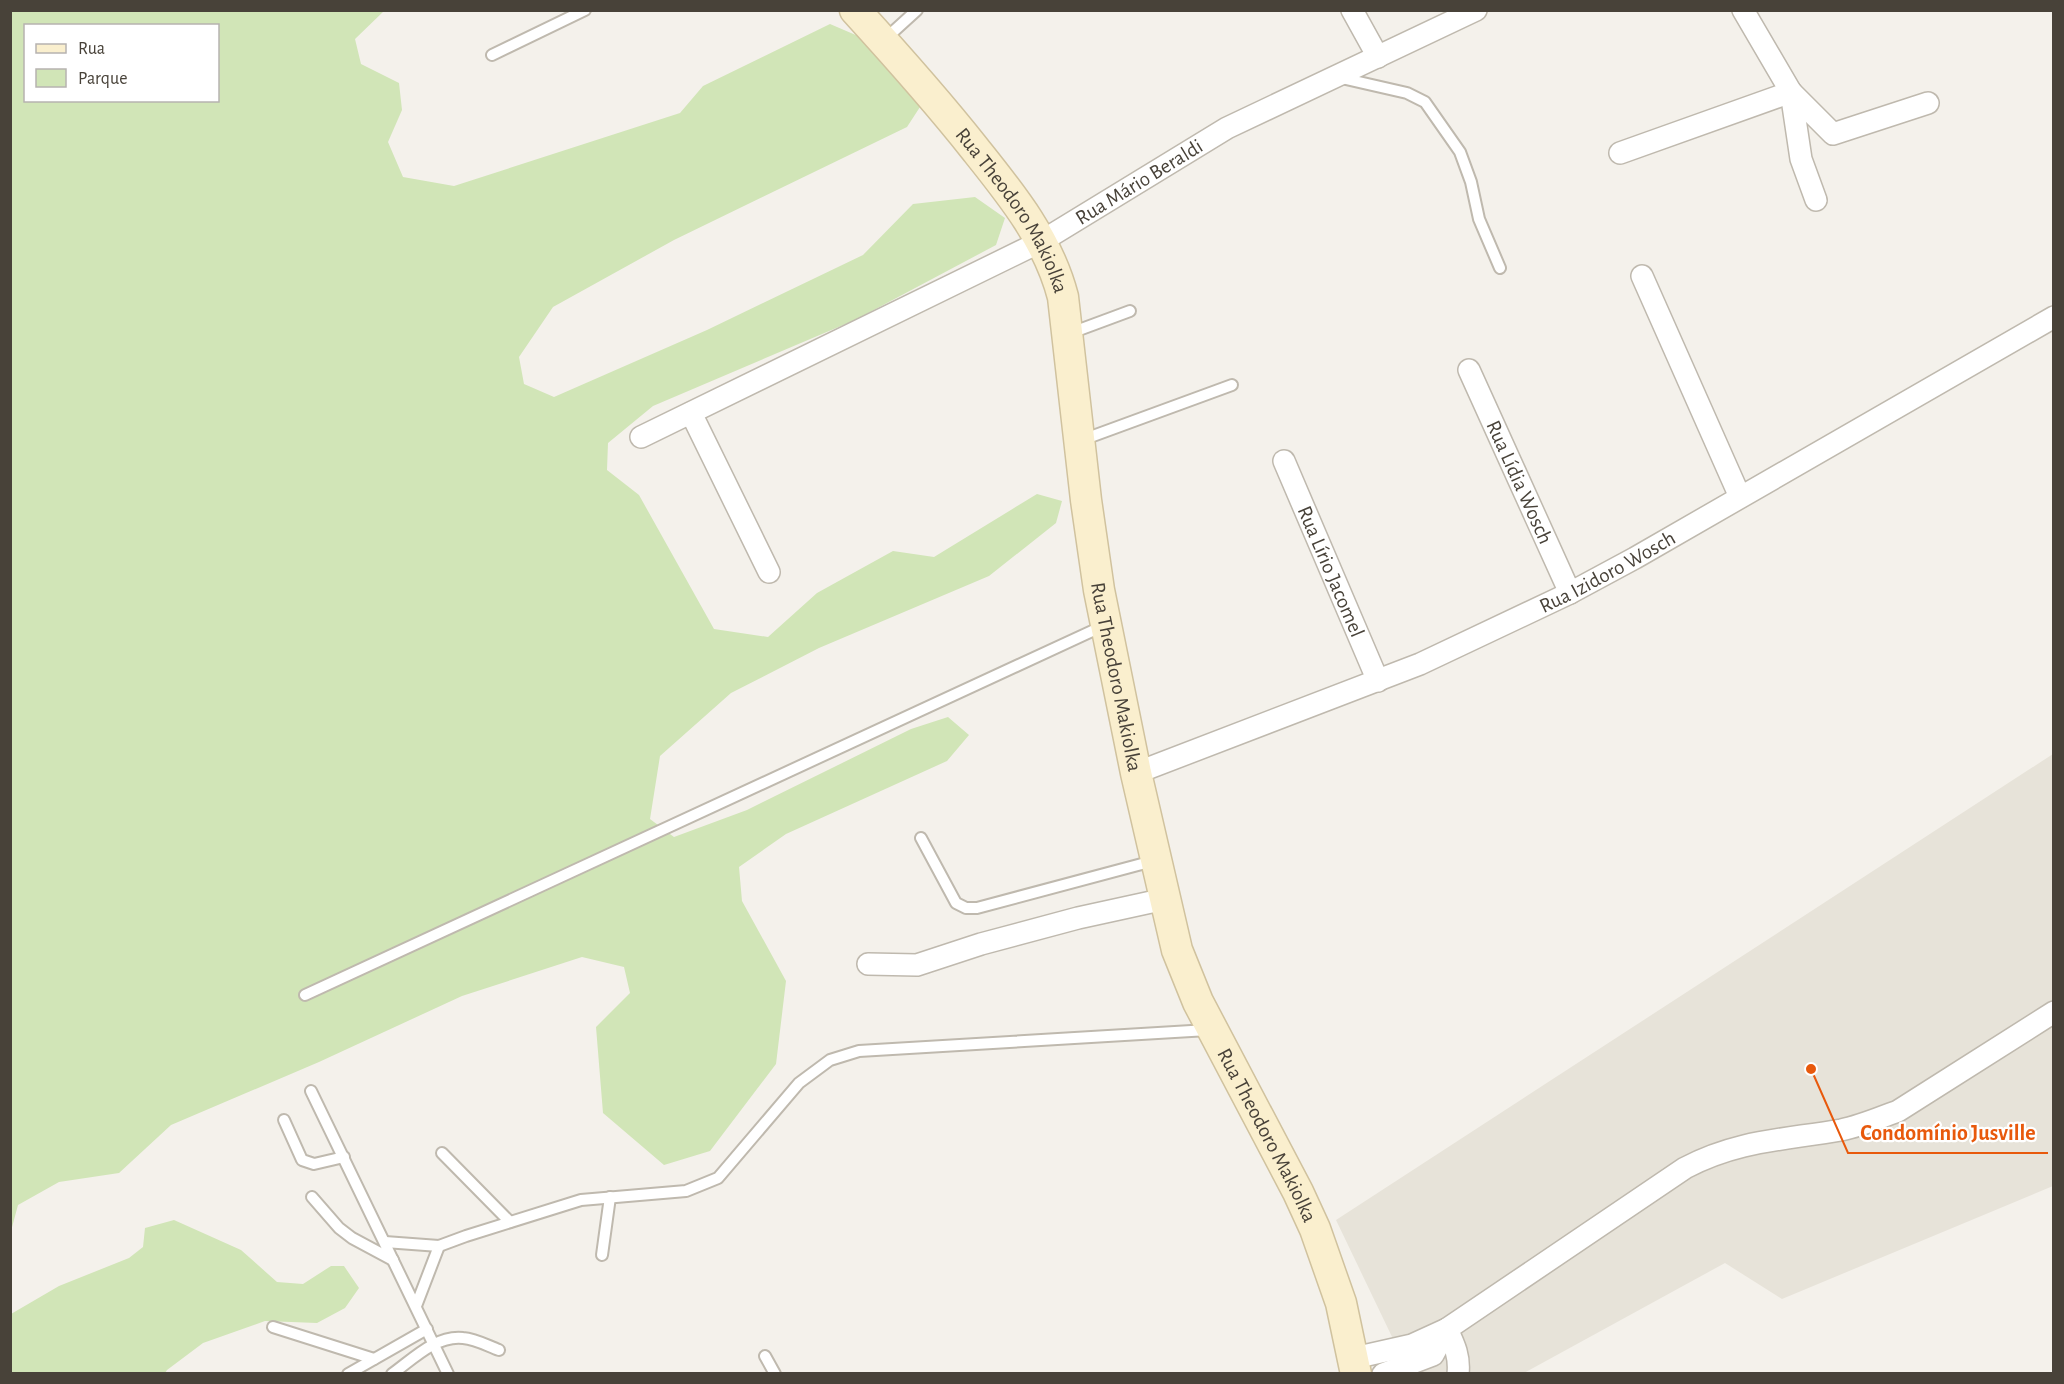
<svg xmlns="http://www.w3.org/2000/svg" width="2064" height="1384" font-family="'Alegreya Sans',sans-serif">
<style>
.residential{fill:#e7e3d9}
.green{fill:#d1e5b7;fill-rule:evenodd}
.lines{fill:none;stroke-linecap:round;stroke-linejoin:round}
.service-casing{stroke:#bfb9ae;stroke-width:14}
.minor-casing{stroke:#bfb9ae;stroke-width:24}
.secondary-casing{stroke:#d0c29e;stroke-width:33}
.service{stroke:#fff;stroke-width:10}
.minor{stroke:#fff;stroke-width:21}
.secondary{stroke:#faefce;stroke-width:30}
.labels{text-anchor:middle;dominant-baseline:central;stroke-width:4.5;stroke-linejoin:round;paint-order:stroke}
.street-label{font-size:21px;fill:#484239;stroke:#fff}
.leader{fill:none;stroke:#e8590c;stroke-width:2}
.callout-dot{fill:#e8590c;stroke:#fff;stroke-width:2}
.callout-label{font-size:22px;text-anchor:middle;font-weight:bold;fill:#e8590c;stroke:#fff;stroke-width:4.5;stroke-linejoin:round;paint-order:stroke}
</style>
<rect width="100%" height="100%" fill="#f4f1eb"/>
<!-- residential -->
<path class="residential" d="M2053,754V1186L1782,1299L1725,1263L1522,1374L1394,1373V1341L1336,1220Z"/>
<!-- green -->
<g class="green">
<path d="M11,11H384L355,39L361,64L399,83L402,110L388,142L403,177L454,186L680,113L703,86L830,24L858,36L920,107L907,127L674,240L553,307L519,357L524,384L554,397L707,330L863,255L913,204L975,197L1005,218L996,245L855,320L653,406L608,443L607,470L639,495L714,629L768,637L817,593L893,551L934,557L1037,494L1062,501L1056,523L989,576L819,648L731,693L660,756L650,819L674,837L747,810L911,729L948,717L969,735L947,761L786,834L739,867L742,901L786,981L776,1064L710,1151L664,1165L603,1113L596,1027L630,993L624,967L582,957L462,996L319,1062L171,1125L119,1173L59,1182L18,1205L11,1231ZM26,26H218V100H26Z"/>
<path d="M174,1220L241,1250L277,1282L303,1284L331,1266H344L359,1288L345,1308L317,1323L265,1321L203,1343L167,1370L165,1373H11V1314L59,1286L129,1258L143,1247L145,1228Z"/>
</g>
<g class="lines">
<!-- service casing -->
<g class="service-casing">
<g id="service">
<path d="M884,40L917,10"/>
<path d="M492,55L585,10"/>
<path d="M1337,77L1407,93L1425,102L1460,152L1471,182L1479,219L1500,268"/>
<path d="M1068,334L1130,311"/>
<path d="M1082,440L1232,385"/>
<path d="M921,838L956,903L966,908H977L1153,861"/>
<path d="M305,995L1103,626"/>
<path d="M311,1091L448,1374"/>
<path d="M284,1120L302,1160L314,1164L344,1157"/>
<path d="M442,1153L510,1222"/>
<path d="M312,1197L339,1228L352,1238L393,1260"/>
<path d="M385,1242L439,1246L466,1236L581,1200L686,1191L718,1178L799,1083L830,1060L859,1051L1208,1030"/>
<path d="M602,1255L610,1197"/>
<path d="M416,1306L439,1246"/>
<path d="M273,1327L374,1359"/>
<path d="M765,1356L775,1374"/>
<path d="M348,1374L427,1329"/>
<path d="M392,1374C413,1359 436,1335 463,1338C476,1339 488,1346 499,1350"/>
</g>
</g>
<!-- minor casing -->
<g class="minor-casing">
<g id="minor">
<path d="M1352,10L1378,57"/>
<path d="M1743,10L1791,92L1833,134L1928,103"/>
<path d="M1791,92L1801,159L1816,200"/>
<path d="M1620,153L1791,92"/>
<path d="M1642,276L1740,497"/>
<path id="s1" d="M1469,370L1570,593"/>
<path d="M691,413L769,572"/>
<path id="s2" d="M641,437L1042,241L1227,128L1476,10"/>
<path id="s3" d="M1284,461L1378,681"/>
<path id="s4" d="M1136,773L1420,664L1570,593L1635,558L2054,317"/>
<path d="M868,964L917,965L981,944L1078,918L1165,899"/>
<path d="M1447,1329C1454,1344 1460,1356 1458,1374"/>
<path d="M1354,1358L1412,1345L1447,1329L1685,1168C1738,1140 1784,1140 1841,1130C1861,1126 1879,1118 1898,1111L2054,1012"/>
<path d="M1383,1374L1433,1355L1447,1329"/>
</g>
</g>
<!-- secondary casing -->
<g class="secondary-casing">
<g id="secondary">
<path id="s5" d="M855,10C896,55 937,101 975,149C1011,194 1048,239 1063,297L1086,500L1099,590L1136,773L1177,950L1198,1002L1298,1192L1315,1229L1341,1303L1356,1374"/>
</g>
</g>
<!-- service -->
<use href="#service" class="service"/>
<!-- minor -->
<use href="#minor" class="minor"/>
<!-- secondary -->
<use href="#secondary" class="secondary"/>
</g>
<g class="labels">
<!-- street labels -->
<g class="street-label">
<text stroke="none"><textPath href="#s2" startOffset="560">Rua Mário Beraldi</textPath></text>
<text stroke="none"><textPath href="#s5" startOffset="256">Rua Theodoro Makiolka</textPath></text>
<text stroke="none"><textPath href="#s1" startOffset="123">Rua Lídia Wosch</textPath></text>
<text stroke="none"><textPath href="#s3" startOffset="120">Rua Lírio Jacomel</textPath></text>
<text stroke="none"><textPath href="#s4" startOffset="513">Rua Izidoro Wosch</textPath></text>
<text stroke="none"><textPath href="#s5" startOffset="741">Rua Theodoro Makiolka</textPath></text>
<text stroke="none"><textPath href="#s5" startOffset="1227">Rua Theodoro Makiolka</textPath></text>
</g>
</g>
<!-- callouts -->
<path class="leader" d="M1811 1069L1848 1153H2048"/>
<circle class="callout-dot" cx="1811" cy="1069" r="6"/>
<g class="callout-label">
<text x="1948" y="1140">Condomínio Jusville</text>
</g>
<!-- border -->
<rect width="2064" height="1384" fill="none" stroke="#484239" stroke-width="24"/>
<!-- legend -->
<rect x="24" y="24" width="195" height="78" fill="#ffffff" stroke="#b6b3b0" stroke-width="1.5"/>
<rect x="36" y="44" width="30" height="9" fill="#faefce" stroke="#b6b3b0" stroke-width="1.5"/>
<text x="78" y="54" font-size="18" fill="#484239">Rua</text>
<rect x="36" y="69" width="30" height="18" fill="#d1e5b7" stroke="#b6b3b0" stroke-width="1.5"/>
<text x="78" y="84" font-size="18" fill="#484239">Parque</text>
</svg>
